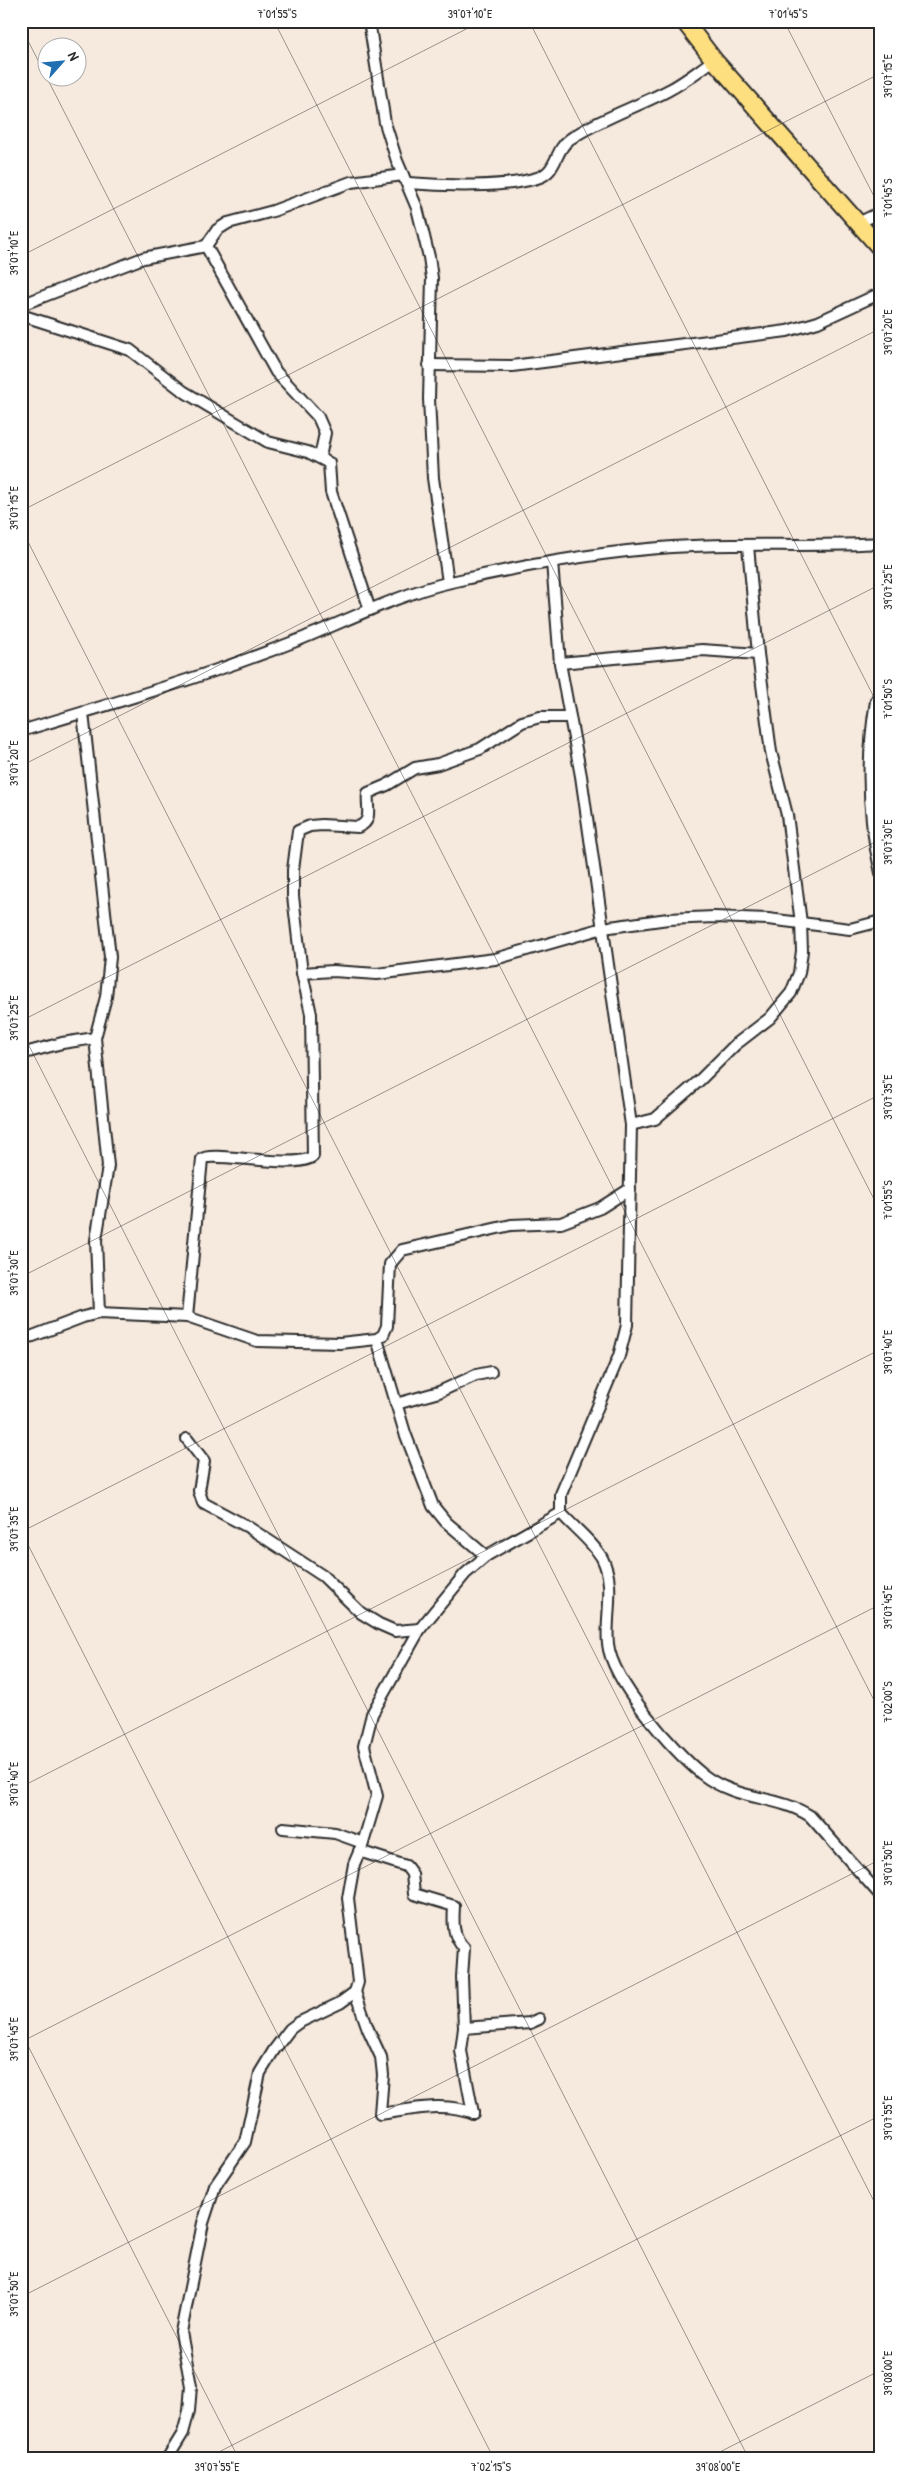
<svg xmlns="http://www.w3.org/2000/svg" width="902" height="2480" font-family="'Patrick Hand',sans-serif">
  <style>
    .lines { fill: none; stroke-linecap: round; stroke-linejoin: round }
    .street-casing { stroke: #2b2b2b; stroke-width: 14 }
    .primary-casing { stroke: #2b2b2b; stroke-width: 20 }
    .street { stroke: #fff; stroke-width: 10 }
    .primary { stroke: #fedf80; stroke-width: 16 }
    .ticks { fill: none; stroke: #2b2b2b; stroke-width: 1; stroke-opacity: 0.45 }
    .neatline { fill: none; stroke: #2b2b2b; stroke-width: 2 }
    .ticks-label { font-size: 12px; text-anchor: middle; fill: #2b2b2b }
  </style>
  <rect width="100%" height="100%" fill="#f6e9de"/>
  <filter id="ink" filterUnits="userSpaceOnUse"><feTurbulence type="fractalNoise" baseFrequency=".02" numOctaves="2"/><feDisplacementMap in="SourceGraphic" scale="10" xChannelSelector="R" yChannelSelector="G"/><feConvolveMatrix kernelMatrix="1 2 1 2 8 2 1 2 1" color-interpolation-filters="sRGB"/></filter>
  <g filter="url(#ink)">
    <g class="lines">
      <!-- street casing -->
      <g class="street-casing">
        <g id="street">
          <polyline points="369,21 385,123 397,161 417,208 429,257 432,278 429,399 433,478 448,582"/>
          <path d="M408,183C443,186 504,188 537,178C558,172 554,150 570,139C601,118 637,107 669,90C685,82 699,70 714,60"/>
          <polyline points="858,223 881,212"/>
          <polyline points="206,246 276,372 318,417 325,433 320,457"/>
          <polyline points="21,305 143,258 206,246 217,230 228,223 273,211 351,182 403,175"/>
          <polyline points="21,315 130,350 183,391 268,442 308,452 329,463 331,492 370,610"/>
          <polyline points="429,365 512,366 787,331 818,322 881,293"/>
          <path d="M552,562L560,663L581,776L631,1125L627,1325L619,1356L561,1494V1513C574,1528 592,1541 602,1558C616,1585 605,1616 608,1644C612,1681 673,1751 702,1774C738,1802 776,1794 810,1816L881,1896"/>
          <polyline points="560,663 702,650 758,654"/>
          <path d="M881,692L876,701C866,760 867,815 881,873"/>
          <polyline points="83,713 110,957 106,997 95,1038 108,1166 96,1240 99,1313"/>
          <path d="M21,731C115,703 210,675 301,639C348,620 402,593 451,582C530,564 612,549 693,546C756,543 818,547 881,543"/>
          <polyline points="302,973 333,971 377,974 495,959 603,928 668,919 714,917 768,919 850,929 881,921"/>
          <polyline points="21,1054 62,1043 95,1038"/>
          <polyline points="631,1125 655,1119 700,1080 735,1045 770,1018 791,993 799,973 802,951 801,923 787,815 771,752 758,654 748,546"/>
          <path d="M187,1317L202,1159C213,1150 295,1171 313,1156L311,1014L302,973L293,896V870L298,831L310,826L322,825L358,827C374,821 366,807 368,793L387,785L415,768L438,764L480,749L522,722L540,717H570"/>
          <polyline points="21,1338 33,1336 83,1317 99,1313 187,1317 257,1341 340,1343 377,1339 383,1335 387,1326 390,1264 402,1250 511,1225 561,1223 600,1208 630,1189"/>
          <polyline points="377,1339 405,1433 433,1506 446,1522 486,1556"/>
          <polyline points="396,1404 439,1392 476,1375 491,1372"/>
          <polyline points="187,1439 204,1461 199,1491 203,1503 248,1527 323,1576 361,1613 379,1624 395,1631 420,1629"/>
          <polyline points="283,1828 335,1833 363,1843"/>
          <path d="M359,1851L406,1866L412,1874L414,1894L454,1906C453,1922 452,1936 464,1948L462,1977L464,2028"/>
          <path d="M355,1992L368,2029L381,2057L383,2075L380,2114C410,2110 444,2101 473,2113"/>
          <polyline points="473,2113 461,2051 464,2028 530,2023 539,2019"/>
          <polyline points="167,2459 183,2433 189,2411 191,2386 181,2332 203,2223 215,2186 245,2142 260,2073 274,2050 290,2029 298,2023 340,2003 355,1992 358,1982 348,1898 354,1864 363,1843 377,1796 364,1746 372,1714 420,1629 465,1574 486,1556 561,1513"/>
        </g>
      </g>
      <!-- primary casing -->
      <g class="primary-casing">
        <polyline id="primary" points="684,21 714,60 881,249"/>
      </g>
      <!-- street -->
      <use href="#street" class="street"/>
      <!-- primary -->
      <use href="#primary" class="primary"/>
    </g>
  </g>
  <!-- ticks -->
  <path class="ticks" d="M274,21L881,1213M529,21L881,711M784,21L881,210M21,27L881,1714M21,256L482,21M21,511L881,73M21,528L881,2215M21,766L881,328M21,1021L881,584M21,1030L749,2459M21,1277L881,839M21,1531L494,2459M21,1532L881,1094M21,1787L881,1349M21,2032L239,2459M21,2042L881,1604M21,2297L881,1859M205,2459L881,2115M706,2459L881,2370"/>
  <!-- margin -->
  <rect width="902" height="2480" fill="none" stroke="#fff" stroke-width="55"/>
  <!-- north arrow -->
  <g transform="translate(62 62) rotate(63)"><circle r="24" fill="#ffffff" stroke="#aaaaaa"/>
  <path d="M0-4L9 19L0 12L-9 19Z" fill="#1f6fb2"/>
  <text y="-8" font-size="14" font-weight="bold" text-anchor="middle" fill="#2b2b2b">N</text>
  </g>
  <rect x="28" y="28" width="846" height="2424" class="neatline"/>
  <g class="ticks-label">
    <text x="277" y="18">7°01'55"S</text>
    <text x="470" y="18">39°07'10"E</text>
    <text x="788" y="18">7°01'45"S</text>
    <text transform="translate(888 76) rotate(-90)" y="4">39°07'15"E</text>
    <text transform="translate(888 198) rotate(-90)" y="4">7°01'45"S</text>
    <text transform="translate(14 253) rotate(-90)" y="4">39°07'10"E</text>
    <text transform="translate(888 332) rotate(-90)" y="4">39°07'20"E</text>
    <text transform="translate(14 508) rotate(-90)" y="4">39°07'15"E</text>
    <text transform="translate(888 587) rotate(-90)" y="4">39°07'25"E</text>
    <text transform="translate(888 699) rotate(-90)" y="4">7°01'50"S</text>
    <text transform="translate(14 763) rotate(-90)" y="4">39°07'20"E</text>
    <text transform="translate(888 842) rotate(-90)" y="4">39°07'30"E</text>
    <text transform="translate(14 1018) rotate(-90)" y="4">39°07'25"E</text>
    <text transform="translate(888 1097) rotate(-90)" y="4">39°07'35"E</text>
    <text transform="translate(888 1200) rotate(-90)" y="4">7°01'55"S</text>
    <text transform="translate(14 1273) rotate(-90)" y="4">39°07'30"E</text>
    <text transform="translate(888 1352) rotate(-90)" y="4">39°07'40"E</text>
    <text transform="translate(14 1529) rotate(-90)" y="4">39°07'35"E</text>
    <text transform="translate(888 1607) rotate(-90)" y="4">39°07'45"E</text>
    <text transform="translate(888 1702) rotate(-90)" y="4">7°02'00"S</text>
    <text transform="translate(14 1784) rotate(-90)" y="4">39°07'40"E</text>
    <text transform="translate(888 1863) rotate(-90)" y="4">39°07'50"E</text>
    <text transform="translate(14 2039) rotate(-90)" y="4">39°07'45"E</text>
    <text transform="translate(888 2118) rotate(-90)" y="4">39°07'55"E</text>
    <text transform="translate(14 2294) rotate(-90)" y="4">39°07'50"E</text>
    <text transform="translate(888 2373) rotate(-90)" y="4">39°08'00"E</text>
    <text x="217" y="2471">39°07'55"E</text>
    <text x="491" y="2471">7°02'15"S</text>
    <text x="718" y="2471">39°08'00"E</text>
  </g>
</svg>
